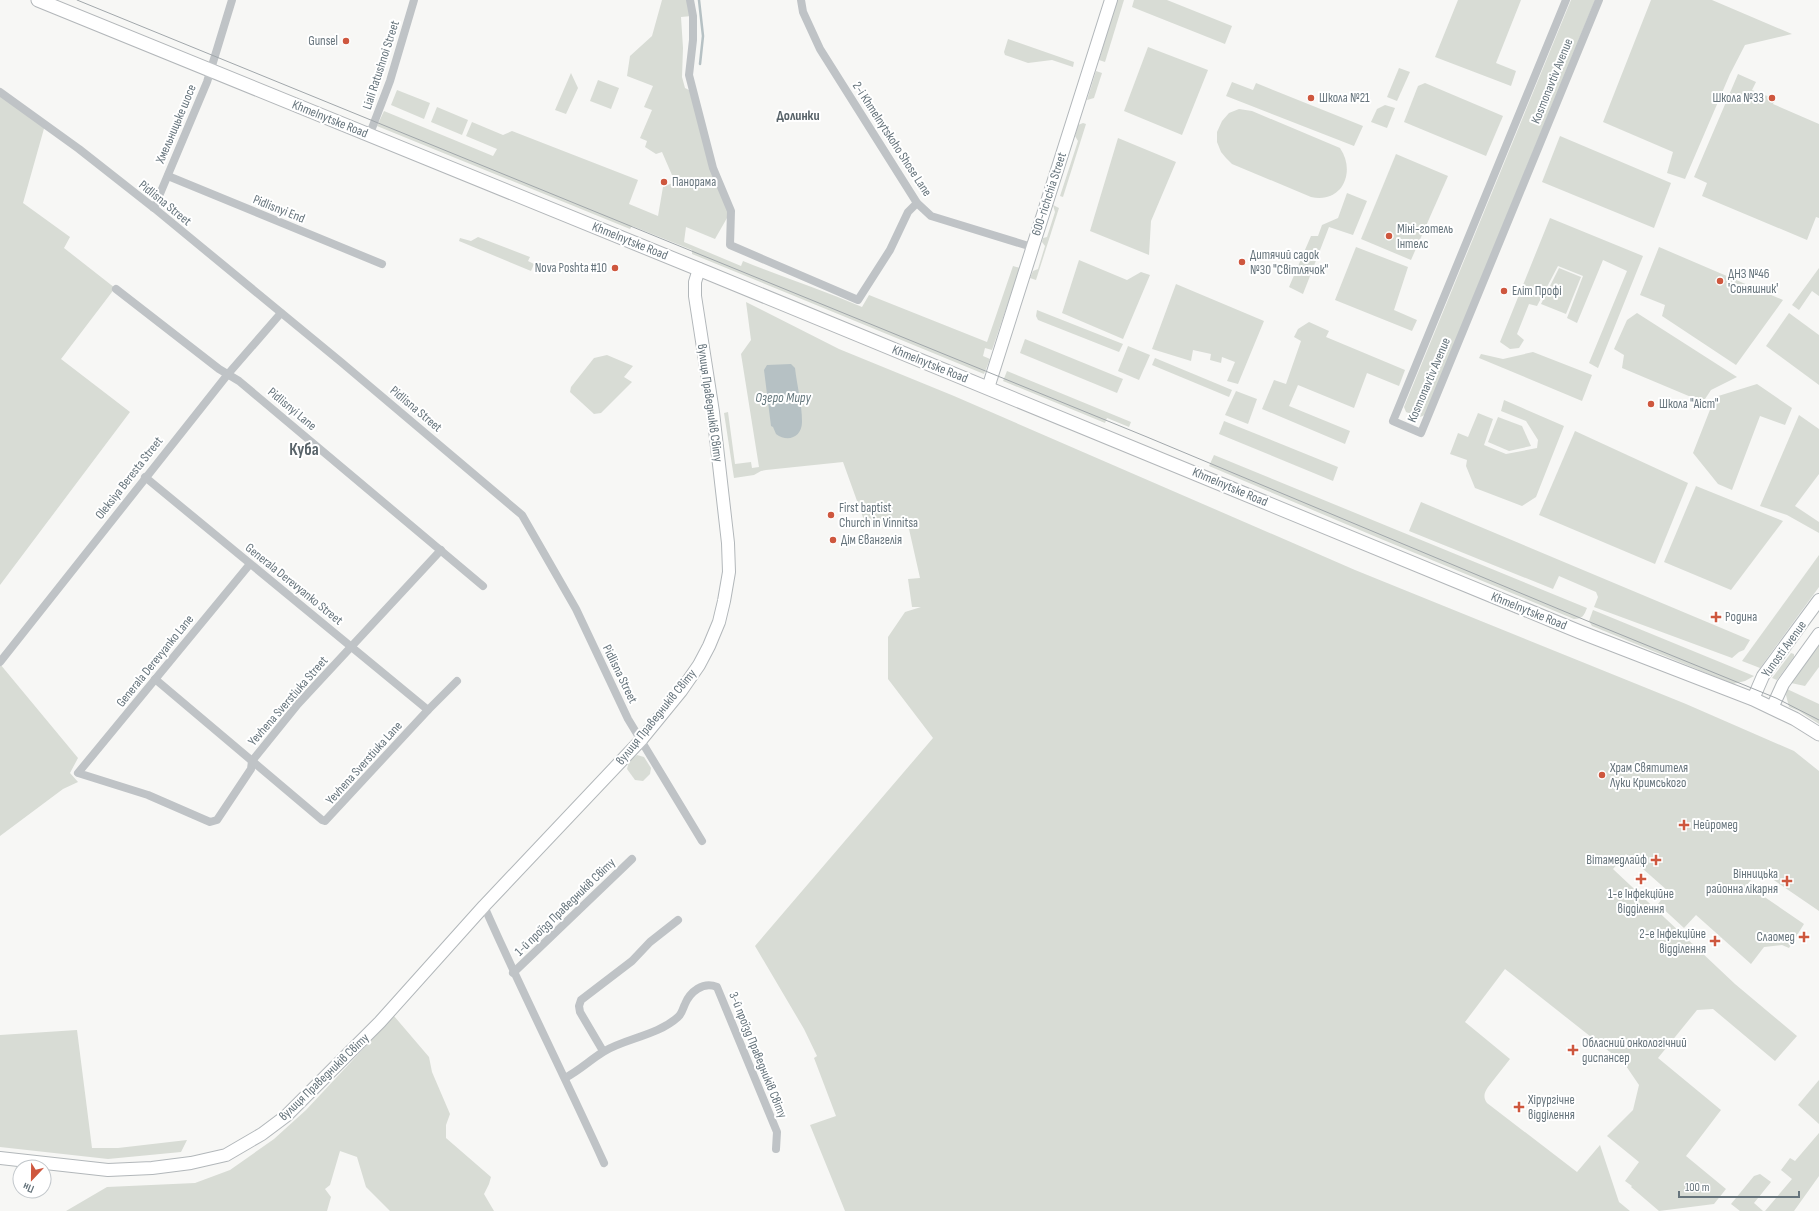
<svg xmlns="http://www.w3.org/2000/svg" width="1819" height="1211" font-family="'Sofia Sans Condensed',sans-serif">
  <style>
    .green { fill: #d8dcd5 }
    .water { fill: #b6c1c4 }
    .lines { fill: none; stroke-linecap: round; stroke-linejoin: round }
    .stream { stroke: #b6c1c4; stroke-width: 2.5 }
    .secondary-casing { stroke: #b2b7ba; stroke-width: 14 }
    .primary-casing { stroke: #b3b7ba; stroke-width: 15 }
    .minor { stroke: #bfc3c6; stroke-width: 8 }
    .secondary { stroke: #fff; stroke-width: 12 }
    .primary { stroke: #fff; stroke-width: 13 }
    .tram { stroke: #a1a7ab; stroke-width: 1 }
    .poi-dot { fill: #ce573e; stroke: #fff; stroke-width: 1.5 }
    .labels { text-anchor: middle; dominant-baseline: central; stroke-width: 4; stroke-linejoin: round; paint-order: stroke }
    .poi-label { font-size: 13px; fill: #66747c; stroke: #fff; text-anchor: start }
    .street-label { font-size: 13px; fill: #66747c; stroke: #fff }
    .neighbourhood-label { font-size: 14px; font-weight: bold; fill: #576268; stroke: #fff }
    .water-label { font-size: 14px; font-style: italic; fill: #66797e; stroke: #fff }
    .district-label { font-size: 17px; font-weight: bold; fill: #576268; stroke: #fff }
  </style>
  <rect width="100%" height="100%" fill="#f7f7f5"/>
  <!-- green -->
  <g class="green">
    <path d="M662,0H688L692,16L681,17L683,48L682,77L685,88L693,92L713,168L731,211L715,239L686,227L684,242L741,266L743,261C783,277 823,290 862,307L869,295L987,342L1013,266L1020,268L992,350L985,348L983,356L990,359L984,374L692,254V250L632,226L630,229L377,126L384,111L493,156L497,149L466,136L472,122L503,135L512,131L638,180L629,204L658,216L663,187L675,182L662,152L656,154L645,147L647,141L640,138L652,110L644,107L653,86L627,76L630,56L652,36Z"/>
    <polygon points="1117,0 1124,0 1105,62 1099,60"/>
    <polygon points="1134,0 1167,0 1232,26 1225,44 1132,7"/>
    <polygon points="1458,0 1521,0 1496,63 1516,71 1511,86 1435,57"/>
    <polygon points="1571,0 1595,0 1425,415 1420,417 1406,412 1404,407"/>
    <polygon points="1651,0 1712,0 1792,34 1745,45 1730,74 1685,179 1667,173 1673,152 1603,122"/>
    <polygon points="1008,39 1074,62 1073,67 1052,60 1028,63 1005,55 1004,52"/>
    <polygon points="1148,47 1208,70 1182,135 1124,111"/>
    <polygon points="1399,68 1410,72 1397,101 1387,97"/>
    <polygon points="1096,71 1102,73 1094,98 1087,100"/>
    <polygon points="571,73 578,88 566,114 555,110"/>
    <polygon points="1738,74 1756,82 1752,90 1775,99 1773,104 1819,124 1819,218 1816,217 1807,240 1702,196 1707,183 1694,177"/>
    <polygon points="598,80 619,88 611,109 590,101"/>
    <polygon points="1232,82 1253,90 1256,83 1363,126 1354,146 1226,96"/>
    <polygon points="1425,83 1503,116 1486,156 1404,122 1418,86"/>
    <polygon points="397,90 430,103 424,119 391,105"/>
    <polygon points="0,92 45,125 23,203 70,237 64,248 115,288 61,359 130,412 0,585"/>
    <polygon points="1385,105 1395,108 1387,128 1371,122 1377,109"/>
    <polygon points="437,107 468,120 462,135 431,122"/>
    <path d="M1239,109L1252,111L1340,148C1356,171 1343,204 1311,197L1232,164L1226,158L1221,152L1217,142V132L1222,121L1229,113Z"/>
    <polygon points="1083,123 1086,124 1063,197 1060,196 1078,141 1075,136 1078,125"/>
    <polygon points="1560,136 1671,183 1654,228 1542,182"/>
    <polygon points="1118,138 1176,162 1151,221 1149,255 1090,231"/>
    <polygon points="1396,154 1448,176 1411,260 1361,239"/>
    <polygon points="1347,193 1367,201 1353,235 1329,227 1303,294 1289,287 1311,236 1318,236 1322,225 1338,218"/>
    <polygon points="1053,205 1059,208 1036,280 1030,278 1033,271 1038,269 1045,246 1042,242 1043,238 1047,237 1055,212"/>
    <polygon points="1550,218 1643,256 1598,368 1589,363 1627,271 1603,260 1577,323 1567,318 1583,276 1558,266 1537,306 1529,304 1517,334 1524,340 1519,348 1510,349 1500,342"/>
    <polygon points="478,237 530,257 528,261 534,264 531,271 459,241 460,238 471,241"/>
    <polygon points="1356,247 1408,267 1394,310 1417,320 1412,331 1335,300"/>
    <polygon points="1659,247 1783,300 1736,365 1662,316 1665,305 1640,295"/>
    <polygon points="1079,260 1127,280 1141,272 1150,275 1123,339 1062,313"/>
    <polygon points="1559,268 1581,277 1566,314 1541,304"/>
    <polygon points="1819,268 1819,296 1812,291 1799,310 1792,305"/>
    <polygon points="1176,284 1264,321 1238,384 1227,381 1235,362 1222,357 1221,363 1210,360 1211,354 1193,350 1191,361 1152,349"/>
    <path d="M746,302L839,349L954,396L1355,570L1686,704L1794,751L1819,771V911L1759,870L1747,885L1804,924L1789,948L1782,945L1764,947L1751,964L1696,915L1684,928L1658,904L1668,891L1626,854L1613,869L1735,984L1797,1036L1775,1061L1713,1009L1697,1010L1658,1058L1721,1110L1686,1156L1726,1189L1714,1204L1659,1211L1631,1187L1632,1186L1625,1181L1639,1162L1607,1136L1633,1110L1639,1085L1624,1063L1505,969L1465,1022L1510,1059L1488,1087C1484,1093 1483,1097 1487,1103L1577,1172L1600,1145L1619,1202L1630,1211H845L810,1125L836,1116L814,1058L817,1056L804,1029L755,946L933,738L888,679V637L905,612L921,607H912L908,579L920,578L909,529L865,523L843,462L766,470L761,471L754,475L734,478L724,413L728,412L735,464L751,462L752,468L759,467L741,354L751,340Z"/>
    <polygon points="1037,310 1123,344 1119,352 1038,320 1036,316"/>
    <polygon points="1637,313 1737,377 1711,390 1703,402 1622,368 1624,355 1614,349 1627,320"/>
    <polygon points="1789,313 1819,335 1819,385 1766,346"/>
    <polygon points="1309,322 1329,331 1326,337 1405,370 1399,386 1367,373 1354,408 1298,385 1289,406 1350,431 1345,444 1262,409 1274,380 1286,384 1301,341 1294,337 1298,329"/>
    <polygon points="1025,339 1123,379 1117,393 1020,353"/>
    <polygon points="1128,346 1150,355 1139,380 1118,371"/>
    <polygon points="1533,352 1592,375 1582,401 1479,358 1481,354 1503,359"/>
    <polygon points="607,355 633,366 624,377 632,382 601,413 594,414 570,392 571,387 594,358"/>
    <polygon points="1155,358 1232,390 1229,397 1152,365"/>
    <polygon points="1007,371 1131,422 1129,427 1107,418 1105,423 1003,381"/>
    <polygon points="1757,384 1792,408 1785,425 1760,416 1732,490 1718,484 1693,453 1715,397"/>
    <polygon points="1236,391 1257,399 1248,424 1225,415"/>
    <polygon points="1504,400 1564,426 1536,497 1522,506 1475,488 1466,466 1467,460 1450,454 1458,433 1468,437 1478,413 1493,419 1484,445 1506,454 1537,448 1538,440 1526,421 1501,411"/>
    <polygon points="1799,415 1819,429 1819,474 1795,506 1819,522 1819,533 1787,515 1760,506"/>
    <polygon points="1498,417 1522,426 1531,446 1509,451 1488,442"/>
    <polygon points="1224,421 1338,467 1333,481 1219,434"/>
    <polygon points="1575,431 1688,483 1655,564 1539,515"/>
    <path d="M1214,455L1587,608C1584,615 1583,619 1574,619L1381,539L1209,466Z"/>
    <polygon points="1696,486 1783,521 1731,590 1664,562"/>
    <polygon points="1421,502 1750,640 1744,650 1739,652 1732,658 1594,607 1598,597 1596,592 1559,576 1553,589 1409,531"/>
    <polygon points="1819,555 1819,587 1760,668 1742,661"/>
    <polygon points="1593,610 1754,676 1745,681 1733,684 1592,626 1589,621"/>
    <polygon points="1819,645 1819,667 1805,686 1791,683"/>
    <polygon points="1791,653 1794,654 1794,657 1777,680 1772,678"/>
    <polygon points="0,664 78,758 70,773 78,782 63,789 0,836"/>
    <polygon points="1787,689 1819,704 1819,724 1799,711 1789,707 1786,695"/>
    <polygon points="637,755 644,757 651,768 650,774 643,781 635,780 627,769 629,761"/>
    <polygon points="394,1016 429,1057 432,1072 450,1114 446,1125 446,1138 491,1177 489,1184 484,1194 494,1211 390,1211 366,1187 357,1157 340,1151 330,1185 325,1189 331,1197 327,1211 66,1211 107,1187 195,1183 230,1170 274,1139 306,1110"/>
    <polygon points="77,1030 92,1148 118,1148 187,1140 181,1152 108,1159 0,1147 0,1035"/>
    <polygon points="1819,1080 1819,1124 1798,1105"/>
    <polygon points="1819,1133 1819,1176 1794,1211 1765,1211 1792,1179 1781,1170 1790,1158 1795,1161"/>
    <polygon points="1760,1174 1771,1182 1754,1203 1763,1211 1740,1211 1731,1204 1754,1176"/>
  </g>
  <!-- water -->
  <path class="water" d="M791,364L795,368C797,386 802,404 802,422C802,437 788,443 776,434L773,427L771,426L764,370L767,365Z"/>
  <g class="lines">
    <!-- stream -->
    <polyline class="stream" points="699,0 703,36 700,64"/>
    <!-- secondary casing -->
    <g class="secondary-casing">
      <g id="secondary">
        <polyline points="988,388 1111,0"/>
        <polyline points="1753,699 1763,676 1819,600"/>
        <polyline points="1772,708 1783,684 1819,634"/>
        <polyline points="0,1158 108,1170 152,1168 191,1163 226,1155 262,1134 286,1116 380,1022 484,906 641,740 681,691 699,665 709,646 719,622 724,601 729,572 728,543 713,412 695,296 695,282 699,269"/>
      </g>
    </g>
    <!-- primary casing -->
    <g class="primary-casing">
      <polyline id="primary" points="38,0 708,273 1580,632 1753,699 1795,719 1819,734"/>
    </g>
    <!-- minor -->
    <g class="minor">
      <polyline points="690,0 693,16 693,40 689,75 713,168 731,211 730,245 858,300 890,250 908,212 917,203"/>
      <polyline points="801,0 803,12 820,49 917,203 931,216 1032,247"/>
      <polyline points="1566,0 1393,421 1421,433 1599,0"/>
      <polyline points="0,92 79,149 154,208 341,362 522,515 576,609 628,719 702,841"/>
      <polyline points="369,136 390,81 414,0"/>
      <polyline points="168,176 382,264"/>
      <polyline points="154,208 207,82 232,0"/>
      <polyline points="116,289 219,369 239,381 483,586"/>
      <polyline points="145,477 428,710"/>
      <polyline points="250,564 78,773 148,795 210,822 217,820 251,769 252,761 298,704 441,550"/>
      <polyline points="0,662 228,374 281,313"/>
      <polyline points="155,679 322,820 325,821 428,710 457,681"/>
      <path d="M484,906C522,992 565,1077 604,1163"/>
      <polyline points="513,973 632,859"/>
      <polyline points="603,1051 580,1012 579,1006 581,1000 632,961 650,942 678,920"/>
      <path d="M565,1078C580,1070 590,1060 603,1052C626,1038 657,1036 678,1017C682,1014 683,1008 685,1004C690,992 703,981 717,987L777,1132L776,1149"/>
    </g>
    <!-- secondary -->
    <use href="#secondary" class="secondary"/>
    <!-- primary -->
    <use href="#primary" class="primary"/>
    <!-- tram -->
    <polyline class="tram" points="77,0 1147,437 1585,620 1776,698 1819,720"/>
  </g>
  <!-- markers -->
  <g class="poi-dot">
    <circle cx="346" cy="41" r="4"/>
    <circle cx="1311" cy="98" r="4"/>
    <circle cx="1772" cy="98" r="4"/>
    <circle cx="664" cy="182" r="4"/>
    <circle cx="1389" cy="236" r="4"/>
    <circle cx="1242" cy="262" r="4"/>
    <circle cx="615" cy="268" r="4"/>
    <circle cx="1720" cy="281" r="4"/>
    <circle cx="1504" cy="291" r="4"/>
    <circle cx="1651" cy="404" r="4"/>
    <circle cx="831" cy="515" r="4"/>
    <circle cx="833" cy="540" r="4"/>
    <path d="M1714 611h4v4h4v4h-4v4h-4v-4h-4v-4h4z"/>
    <circle cx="1602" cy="775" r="4"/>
    <path d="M1682 819h4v4h4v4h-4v4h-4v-4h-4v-4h4z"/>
    <path d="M1654 854h4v4h4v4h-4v4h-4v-4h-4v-4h4z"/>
    <path d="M1639 873h4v4h4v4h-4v4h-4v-4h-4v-4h4z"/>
    <path d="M1785 875h4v4h4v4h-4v4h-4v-4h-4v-4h4z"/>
    <path d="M1802 931h4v4h4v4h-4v4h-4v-4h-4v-4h4z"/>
    <path d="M1713 935h4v4h4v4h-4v4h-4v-4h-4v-4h4z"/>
    <path d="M1571 1044h4v4h4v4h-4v4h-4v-4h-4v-4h4z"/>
    <path d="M1517 1101h4v4h4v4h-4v4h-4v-4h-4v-4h4z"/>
  </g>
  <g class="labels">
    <!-- poi labels -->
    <g class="poi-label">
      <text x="338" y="41" text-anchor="end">Gunsel</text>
      <text x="1319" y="98">Школа №21</text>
      <text x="1764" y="98" text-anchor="end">Школа №33</text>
      <text x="672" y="182">Панорама</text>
      <text x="1397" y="229">Міні-готель<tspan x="1397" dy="15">Інтелс</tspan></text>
      <text x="1250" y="255">Дитячий садок<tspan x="1250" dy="15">№30 "Світлячок"</tspan></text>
      <text x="607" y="268" text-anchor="end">Nova Poshta #10</text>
      <text x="1728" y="274">ДНЗ №46<tspan x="1728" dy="15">'Соняшник'</tspan></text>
      <text x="1512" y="291">Еліт Профі</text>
      <text x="1659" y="404">Школа "Аіст"</text>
      <text x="839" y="508">First baptist<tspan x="839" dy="15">Church in Vinnitsa</tspan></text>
      <text x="841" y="540">Дім Євангелія</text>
      <text x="1725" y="617">Родина</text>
      <text x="1610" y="768">Храм Святителя<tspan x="1610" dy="15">Луки Кримського</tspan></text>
      <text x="1693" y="825">Нейромед</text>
      <text x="1647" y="860" text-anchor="end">Вітамедлайф</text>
      <text x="1778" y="874" text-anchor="end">Вінницька<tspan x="1778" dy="15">районна лікарня</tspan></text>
      <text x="1641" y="894" text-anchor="middle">1-е Інфекційне<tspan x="1641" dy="15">відділення</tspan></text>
      <text x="1706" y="934" text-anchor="end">2-е Інфекційне<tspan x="1706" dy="15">відділення</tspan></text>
      <text x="1795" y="937" text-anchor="end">Слаомед</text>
      <text x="1582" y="1043">Обласний онкологічний<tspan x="1582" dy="15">диспансер</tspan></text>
      <text x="1528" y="1100">Хірургічне<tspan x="1528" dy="15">відділення</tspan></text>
    </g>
    <!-- street labels -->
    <g class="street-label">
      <text transform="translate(381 65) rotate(-72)">Liali Ratushnoi Street</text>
      <text transform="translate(1552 81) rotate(-68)">Kosmonavtiv Avenue</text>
      <text transform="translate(330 119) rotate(22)">Khmelnytske Road</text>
      <text transform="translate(176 124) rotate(-67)">Хмельницьке шосе</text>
      <text transform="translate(892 139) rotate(57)">2-i Khmelnytskoho Shose Lane</text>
      <text transform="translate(1049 194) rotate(-72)">600-richchia Street</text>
      <text transform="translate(165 203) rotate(39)">Pidlisna Street</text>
      <text transform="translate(279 209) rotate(22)">Pidlisnyi End</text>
      <text transform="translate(630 241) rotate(22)">Khmelnytske Road</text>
      <text transform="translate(930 364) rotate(22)">Khmelnytske Road</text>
      <text transform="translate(1429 380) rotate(-67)">Kosmonavtiv Avenue</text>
      <text transform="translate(710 403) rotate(82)">вулиця Праведників Світу</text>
      <text transform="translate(292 409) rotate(40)">Pidlisnyi Lane</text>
      <text transform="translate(416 409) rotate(40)">Pidlisna Street</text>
      <text transform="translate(129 478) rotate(-52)">Oleksiya Beresta Street</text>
      <text transform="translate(1230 487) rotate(23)">Khmelnytske Road</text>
      <text transform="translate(294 584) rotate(39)">Generala Derevyanko Street</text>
      <text transform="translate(1529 611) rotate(22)">Khmelnytske Road</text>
      <text transform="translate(1784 649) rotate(-54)">Yunosti Avenue</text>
      <text transform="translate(155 661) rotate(-51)">Generala Derevyanko Lane</text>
      <text transform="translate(620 674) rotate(64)">Pidlisna Street</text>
      <text transform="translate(288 701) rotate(-49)">Yevhena Sverstiuka Street</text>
      <text transform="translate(656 717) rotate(-51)">вулиця Праведників Світу</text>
      <text transform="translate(364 763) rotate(-48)">Yevhena Sverstiuka Lane</text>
      <text transform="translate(565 907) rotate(-44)">1-й проїзд Праведників Світу</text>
      <text transform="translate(758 1055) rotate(68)">3-й проїзд Праведників Світу</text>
      <text transform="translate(324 1077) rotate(-44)">вулиця Праведників Світу</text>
    </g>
    <!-- neighbourhood labels -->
    <g class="neighbourhood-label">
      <text x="798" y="115">Долинки</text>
    </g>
    <!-- water labels -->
    <g class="water-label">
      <text x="783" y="397">Озеро Миру</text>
    </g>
    <!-- district labels -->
    <g class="district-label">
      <text x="304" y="450">Куба</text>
    </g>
  </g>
  <!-- north arrow -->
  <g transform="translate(32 1179) rotate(202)"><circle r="19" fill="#ffffff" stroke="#c2c7cb"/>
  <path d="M0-3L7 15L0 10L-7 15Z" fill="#ce573e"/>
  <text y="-6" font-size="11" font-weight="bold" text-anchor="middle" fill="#66747c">Пн</text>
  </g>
  <!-- scale -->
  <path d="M1679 1191v6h120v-6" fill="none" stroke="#66747c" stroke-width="2"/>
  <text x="1685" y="1191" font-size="12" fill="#66747c" stroke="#ffffff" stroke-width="3" paint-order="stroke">100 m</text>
</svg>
